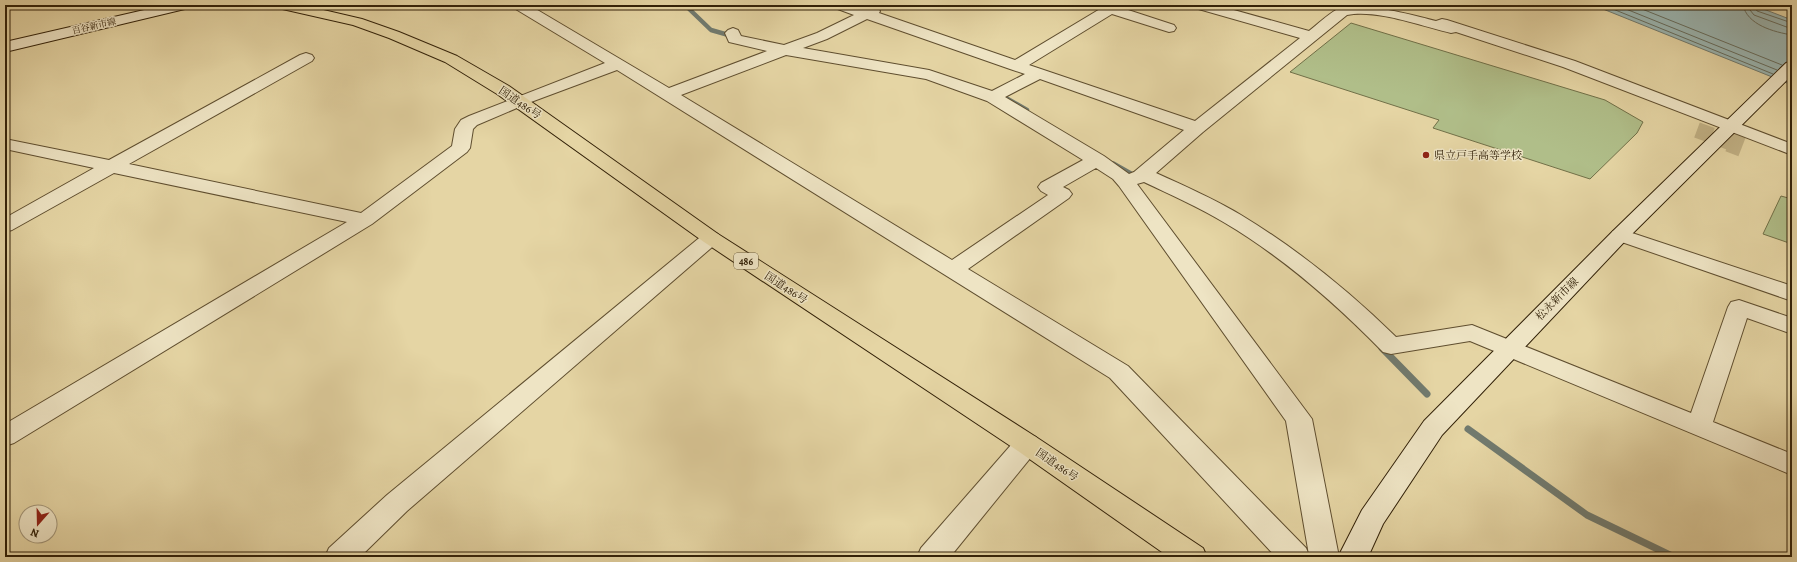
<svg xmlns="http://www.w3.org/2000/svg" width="1797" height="562" font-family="Alegreya,'Noto Serif JP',serif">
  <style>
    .green { fill: #b0be89; stroke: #717048 }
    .water { fill: #9bb6b2; stroke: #717a6e }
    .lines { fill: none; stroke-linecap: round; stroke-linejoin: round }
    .shore { stroke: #666c5d; stroke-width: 1 }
    .stream-far2 { stroke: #717a6e; stroke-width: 4.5 }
    .stream-far1 { stroke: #717a6e; stroke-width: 5.5 }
    .stream { stroke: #717a6e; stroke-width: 7 }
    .minor-tunnel-far1 { stroke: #c1b185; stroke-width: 16; stroke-dasharray: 16 8; stroke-linecap: butt }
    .minor-tunnel { stroke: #c1b185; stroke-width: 20; stroke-dasharray: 20 10; stroke-linecap: butt }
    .minor-casing { stroke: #5f4e2f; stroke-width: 2 }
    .secondary-casing { stroke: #322108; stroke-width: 2 }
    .trunk-casing { stroke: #322108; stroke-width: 2 }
    .minor { fill: #eee4c4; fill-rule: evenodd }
    .secondary { fill: #eee4c4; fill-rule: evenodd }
    .trunk { fill: #e5d5a4; fill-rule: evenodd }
    .poi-dot { fill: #8f2418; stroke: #eee4c4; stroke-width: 1.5 }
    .labels { text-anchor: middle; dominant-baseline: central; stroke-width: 3; stroke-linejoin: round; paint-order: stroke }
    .far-street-label { font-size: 9px; fill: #322108; stroke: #eee4c4 }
    .shield { fill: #eee4c4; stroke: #6a5c40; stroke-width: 1 }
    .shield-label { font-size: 10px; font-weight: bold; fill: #322108 }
    .street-label { font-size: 11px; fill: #322108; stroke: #eee4c4 }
    .poi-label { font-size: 11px; fill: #322108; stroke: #eee4c4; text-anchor: start }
  </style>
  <rect width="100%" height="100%" fill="#e5d5a4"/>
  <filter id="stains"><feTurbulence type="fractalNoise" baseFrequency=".005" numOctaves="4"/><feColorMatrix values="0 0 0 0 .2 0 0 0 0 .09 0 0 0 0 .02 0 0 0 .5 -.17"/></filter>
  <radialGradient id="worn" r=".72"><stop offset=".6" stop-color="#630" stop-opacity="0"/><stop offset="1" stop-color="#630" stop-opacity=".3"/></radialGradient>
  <!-- green -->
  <g class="green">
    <polygon points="1351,23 1605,100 1643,122 1637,133 1590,179 1433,128 1439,120 1290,72"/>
    <polygon points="1781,196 1792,199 1792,244 1763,234"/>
  </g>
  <!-- water -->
  <polygon class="water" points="1593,5 1753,5 1792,20 1792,85"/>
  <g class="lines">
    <!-- shore -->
    <g class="shore">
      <polyline points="1603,5 1773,74"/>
      <polyline points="1616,5 1777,70"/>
      <polyline points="1632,5 1782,65"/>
      <path d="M1743,5C1747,25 1774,32 1792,35"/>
      <polyline points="1749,5 1750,10 1754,15 1792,29"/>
      <polyline points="1754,5 1757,11 1792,23"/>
    </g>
    <!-- stream-far2 -->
    <g class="stream-far2">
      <polyline points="685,5 711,30 732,36"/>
      <polyline points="1006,98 1027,110"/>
    </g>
    <!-- stream-far1 -->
    <polyline class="stream-far1" points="1113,164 1136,177"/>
    <!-- stream -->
    <g class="stream">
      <polyline points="1382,348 1427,394"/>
      <polyline points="1468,429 1587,515 1674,557"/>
    </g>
    <!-- minor-tunnel-far1 -->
    <polyline class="minor-tunnel-far1" points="1697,130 1732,143"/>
    <!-- minor-tunnel -->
    <polyline class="minor-tunnel" points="1729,142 1742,147"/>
    <!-- minor casing -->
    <g class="minor-casing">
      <g id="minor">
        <path d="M512,5H529L669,88L767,51L729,42L725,33L728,30L733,28L738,30L741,36L784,45L817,33L854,15L835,8L833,5H854L866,9L873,7L878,8L880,11L879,13L1015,60L1105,6L1124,5L1122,8L1174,25L1176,28L1174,31L1169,32L1112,14L1029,65L1195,121L1300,38L1195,8L1193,5H1216L1309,31C1318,24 1327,15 1336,10C1357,0 1414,15 1436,21L1442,19L1447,20L1575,61L1792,144V155L1563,67L1456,32L1451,33C1421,26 1377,9 1347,15L1203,132L1156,173C1185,186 1214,199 1241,215C1297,249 1349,291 1396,337L1472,325L1691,413L1728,307L1731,302L1739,300L1792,318V334L1747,318L1713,422L1792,454V475L1470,341L1391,354L1383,352C1335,303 1284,258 1225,223C1199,207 1171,195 1144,182L1137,184L1312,419L1339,557H1276L1110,378L617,70L531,102L477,125L473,129L470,148L467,152L372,224L14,443L5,446V424L347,222L114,173L12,230L5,232V218L94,168L5,149V139L109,160L300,55L306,53L312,55L314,58L312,61L129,164L361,213L452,146L455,129L461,120L469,116L605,63L514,8ZM867,19L1010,69L1025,74L992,91L929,70L803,48L827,39ZM786,55L926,79L987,101L1083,160L1041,183L1038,187L1041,191L1048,195L952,260L681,95ZM1040,79L1184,130L1134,172L1129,174L1104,156L1005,97ZM1096,168L1113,179L1119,186L1286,421L1309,555L1306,548L1128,366L968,269L1069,198L1072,194L1069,190L1063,187Z"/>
        <polygon points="1620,229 1792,286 1792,301 1613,239 1610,235 1613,231"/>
        <polygon points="711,232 718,234 721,238 718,242 407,511 360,557 325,557 329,548 387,495 704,234"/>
        <polygon points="1027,434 1036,437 1040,444 1036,451 950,557 917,557 921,548 1018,437"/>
      </g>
    </g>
    <!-- secondary casing -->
    <g class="secondary-casing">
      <g id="secondary">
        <polygon points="166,5 191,5 189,8 5,52 5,42"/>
        <polygon points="1792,61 1792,75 1627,239 1442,435 1383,524 1368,557 1338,557 1362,510 1424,421 1613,231 1786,63"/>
      </g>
    </g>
    <!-- trunk casing -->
    <g class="trunk-casing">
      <polygon id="trunk" points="276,5 302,5 362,19 399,32 457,56 509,86 718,234 1036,437 1203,548 1207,557 1169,557 1018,451 704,242 497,94 445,62 389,38 353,25 278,8"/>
    </g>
    <!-- minor -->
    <use href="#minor" class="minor"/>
    <!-- secondary -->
    <use href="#secondary" class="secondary"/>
    <!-- trunk -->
    <use href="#trunk" class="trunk"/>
  </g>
  <!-- markers -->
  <circle class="poi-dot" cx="1426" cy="155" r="4"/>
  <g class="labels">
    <!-- far-street labels -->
    <g class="far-street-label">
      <text transform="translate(94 26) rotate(-13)">百谷新市線</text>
    </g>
    <!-- shield labels -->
    <rect class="shield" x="734" y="253" width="24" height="16" rx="3"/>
    <g class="shield-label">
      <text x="746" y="261">486</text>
    </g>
    <!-- street labels -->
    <g class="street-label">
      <text transform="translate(520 103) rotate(34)">国道486号</text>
      <text transform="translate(786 288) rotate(33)">国道486号</text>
      <text transform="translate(1557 299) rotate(-45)">松永新市線</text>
      <text transform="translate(1057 465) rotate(34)">国道486号</text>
    </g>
    <!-- poi labels -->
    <g class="poi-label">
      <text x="1434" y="155">県立戸手高等学校</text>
    </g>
  </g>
  <!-- margin -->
  <rect width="1797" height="562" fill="none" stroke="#e5d5a4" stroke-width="20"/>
  <rect x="6" y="6" width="1785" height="550" fill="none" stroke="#322108" stroke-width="2"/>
  <rect x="10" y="10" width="1777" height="542" fill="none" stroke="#322108"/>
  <!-- north arrow -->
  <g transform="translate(38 524) rotate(200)"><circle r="19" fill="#eee4c4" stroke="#a39679"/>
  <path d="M0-3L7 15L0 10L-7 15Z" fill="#8f2418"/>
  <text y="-6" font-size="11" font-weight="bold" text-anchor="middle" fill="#322108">N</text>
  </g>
  <rect width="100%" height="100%" filter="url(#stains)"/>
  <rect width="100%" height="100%" fill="url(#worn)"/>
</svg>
